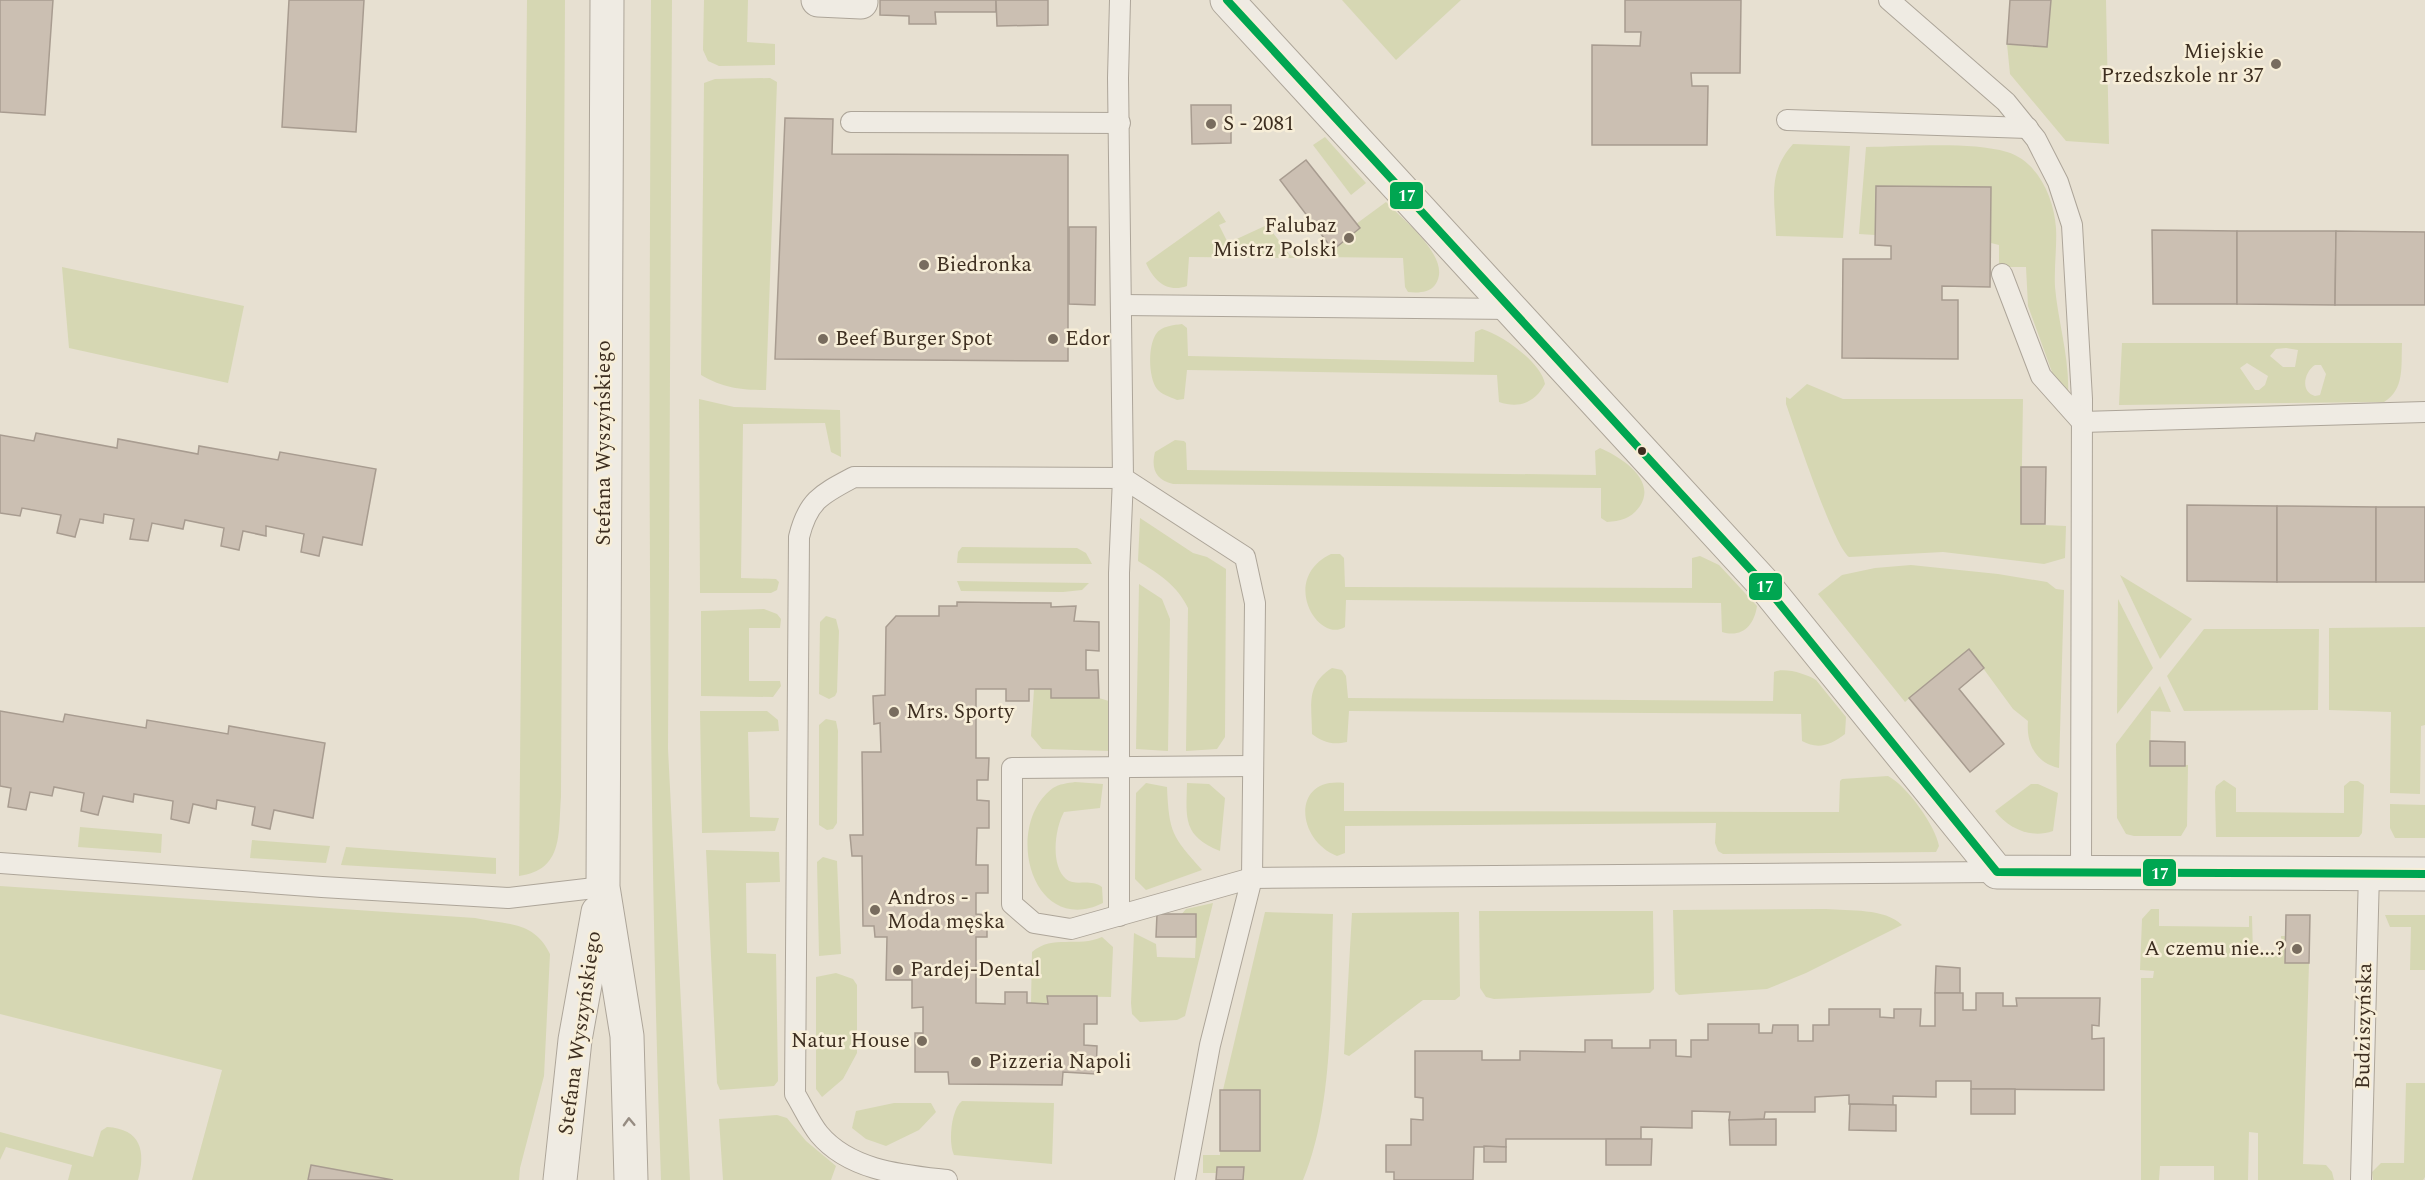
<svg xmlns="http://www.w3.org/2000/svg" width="2425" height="1180" font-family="Spectral,serif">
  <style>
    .green { fill: #d6d7b3; fill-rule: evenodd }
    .building { fill: #cbbfb2; stroke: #a89c90; stroke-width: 1.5 }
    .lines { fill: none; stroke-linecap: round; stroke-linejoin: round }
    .service-casing { stroke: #ada599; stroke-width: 22 }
    .minor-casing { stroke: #ada599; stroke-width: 35 }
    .tertiary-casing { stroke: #ada599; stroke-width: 35 }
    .service { stroke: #efebe3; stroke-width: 20 }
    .minor { stroke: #efebe3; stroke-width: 33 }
    .tertiary { stroke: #efebe3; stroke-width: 33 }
    .bus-1-casing { stroke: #f7eed8; stroke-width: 12 }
    .bus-1 { stroke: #00a651; stroke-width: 8 }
    .oneway { stroke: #968c82 }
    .poi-dot { fill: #786c5e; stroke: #f7eed8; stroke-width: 2 }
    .bus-dot { fill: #3d2e20; stroke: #f7eed8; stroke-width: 2 }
    .labels { text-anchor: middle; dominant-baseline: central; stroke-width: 5; stroke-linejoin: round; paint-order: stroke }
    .poi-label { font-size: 21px; fill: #3d2e20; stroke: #f7eed8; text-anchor: start }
    .street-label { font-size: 21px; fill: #3d2e20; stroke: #f7eed8 }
    .line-badge { stroke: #f7eed8; stroke-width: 2 }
    .badge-label { font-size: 16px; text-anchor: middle; font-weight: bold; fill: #fff }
  </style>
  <rect width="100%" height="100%" fill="#e7e0d1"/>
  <!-- green -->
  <g class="green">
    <path d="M527,0H565L561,797C558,833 564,870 519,876Z"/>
    <path d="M651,0H672L668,749L690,1180H661C647,787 649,393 651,0Z"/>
    <polygon points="704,0 748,0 747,42 775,44 775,65 719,66 708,61 703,50"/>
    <polygon points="1342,0 1461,0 1396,60"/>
    <polygon points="2051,0 2106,0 2109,144 2066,141 2010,74 2007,44 2047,47"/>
    <path d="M770,78L777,82L766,390C741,390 723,388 701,375L704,83L715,79Z"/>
    <polygon points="1325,137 1366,183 1351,195 1313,145"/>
    <path d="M1793,144L1850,146L1843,238L1776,236C1775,199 1767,173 1793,144Z"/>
    <path d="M1866,147C1906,147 1968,141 2007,152C2038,161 2054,198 2056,228C2057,247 2054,267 2055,287C2058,322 2070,359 2068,395L2060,394L2028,306L2026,267H1999V245L1991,243V188L1876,186L1875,235L1859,234Z"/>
    <path d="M1386,202C1403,220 1454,259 1435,285C1429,293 1417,293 1408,292L1405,287L1403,258L1322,257L1333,250L1356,224Z"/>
    <path d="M1219,211L1226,222L1219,225L1228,243L1267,225L1290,255L1296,258L1189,257L1187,286C1167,293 1154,281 1146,263Z"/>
    <polygon points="62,267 244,306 228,383 69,348"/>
    <path d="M1182,324L1187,328L1188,356L1474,362L1475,332L1482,329C1502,335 1541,362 1545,384C1535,402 1520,409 1499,402L1497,375L1187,370L1184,399L1177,400C1170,397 1161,394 1157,389C1148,377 1148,346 1156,334C1161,326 1174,325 1182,324Z"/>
    <path d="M2122,343H2402C2401,366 2405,389 2384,402L2119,405ZM2286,348L2298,350L2295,367H2283L2270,356L2276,349ZM2247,363L2268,376L2265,385L2259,390H2255L2240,368ZM2315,365H2321L2326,374L2320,395L2315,396C2300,392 2304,372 2315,365Z"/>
    <path d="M1807,384L1843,399H2023L2021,524L2066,526L2065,558L2044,564L1943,552L1849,557C1833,545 1795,429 1786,404V397L1790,399Z"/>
    <polygon points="699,399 734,407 840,410 841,457 831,452 825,423 743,424 741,578 776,579 779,582 777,590 771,593 700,593"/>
    <path d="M1175,440L1184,441L1186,443L1187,470L1596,475L1595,451L1600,448C1621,457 1657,480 1640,506C1631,519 1621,521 1607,522L1601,518V488L1173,484C1155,480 1151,468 1155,452Z"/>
    <path d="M1140,518L1193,553L1207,557L1226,569L1225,737L1217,749L1186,751L1188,608C1177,585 1159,574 1138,561Z"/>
    <polygon points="962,547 1077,548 1086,553 1092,564 957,563 958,552"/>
    <path d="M1331,554H1340L1344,558L1345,587L1692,588V558L1700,556L1719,565L1757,606C1754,626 1742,638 1722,632L1721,603L1346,600L1345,627C1318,644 1279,579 1331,554Z"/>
    <path d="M1911,565L1998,574L2047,582L2056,589L2064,590L2059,768C2036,763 2026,744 2028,721L2013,709L1969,649L1905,702L1818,594L1842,575L1875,568Z"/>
    <polygon points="2120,575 2192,619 2160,659"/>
    <polygon points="957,581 1089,583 1082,590 1063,592 961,591"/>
    <polygon points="1139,584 1162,599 1170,619 1168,751 1136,749"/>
    <polygon points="2118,599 2153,668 2117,714"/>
    <polygon points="764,609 777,614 781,619 780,628 749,628 749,681 780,681 781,686 773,697 701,696 701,611"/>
    <polygon points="826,616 836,619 839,631 837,692 835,696 829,699 819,694 820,622"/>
    <polygon points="2425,627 2425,725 2421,726 2420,794 2390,793 2391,712 2329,710 2329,628"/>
    <polygon points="2204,629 2319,629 2318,710 2184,711 2167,676"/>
    <path d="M1332,668L1342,670L1346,676L1348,698L1773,701L1774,672C1784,667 1807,674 1816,680L1846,717L1845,734C1831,745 1818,750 1802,741L1801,714L1349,711L1347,742C1333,745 1324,743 1312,734C1312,706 1305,685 1332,668Z"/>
    <polygon points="2160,686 2171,712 2151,711 2150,765 2188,765 2187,826 2181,836 2134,836 2126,834 2117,818 2116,744"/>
    <polygon points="1034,689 1051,689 1051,698 1099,698 1112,702 1110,751 1042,749 1031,736"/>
    <polygon points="700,711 767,711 778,720 779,731 748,732 750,817 779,818 775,831 702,833"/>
    <polygon points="826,719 836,721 838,731 837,823 833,829 827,830 819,825 819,725"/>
    <path d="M1888,776C1907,786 1935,825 1939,846L1936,852L1723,854L1718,851L1715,843L1716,823L1345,826V853L1337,856C1296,840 1291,777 1344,783V811L1839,812L1840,781L1842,779Z"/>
    <polygon points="2224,780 2236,788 2236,812 2344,813 2344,786 2350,781 2358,781 2364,785 2362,833 2359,837 2216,837 2215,792 2216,786"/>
    <path d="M1075,782L1103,784L1100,808L1064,812C1055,828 1050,865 1066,879C1076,887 1089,878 1102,887L1103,903C1032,938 1002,826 1053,788C1059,784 1068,783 1075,782Z"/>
    <path d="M1146,783L1167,787C1169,833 1172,836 1202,870L1146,890L1135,879L1136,793Z"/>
    <path d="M1187,783L1209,784L1225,798L1220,851C1183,836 1186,819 1187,783Z"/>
    <path d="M2031,784H2038L2058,793L2053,831C2030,839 2008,828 1995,811Z"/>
    <polygon points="2390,804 2425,805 2425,838 2395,838 2390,828"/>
    <polygon points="80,827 162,834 161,853 78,847"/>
    <polygon points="252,840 330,846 326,863 250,858"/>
    <polygon points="346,847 496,858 496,874 341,865"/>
    <polygon points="706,850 779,852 780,882 746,883 747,953 776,954 778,1081 774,1086 720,1090 717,1083"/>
    <polygon points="823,857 837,861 841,954 819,956 817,862"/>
    <path d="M0,886L475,918C508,925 534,921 550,954L544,1076L520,1168L519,1180H192L222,1070L0,1014Z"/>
    <polygon points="1213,903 1185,1016 1177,1020 1140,1022 1132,1014 1131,1003 1134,933 1156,944 1157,957 1195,958 1196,937 1181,915 1186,909"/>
    <path d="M1826,909C1849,911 1885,908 1902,925L1806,973L1767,989L1679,995L1675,991L1673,910Z"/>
    <polygon points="2151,909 2159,909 2159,926 2249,927 2249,916 2252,916 2253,956 2281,955 2281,936 2286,936 2285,962 2309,963 2303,1164 2326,1165 2332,1172 2334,1180 2258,1180 2258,1133 2249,1132 2248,1180 2214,1180 2214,1166 2160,1166 2159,1180 2141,1180 2141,978 2153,978 2154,971 2140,970 2142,919"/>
    <polygon points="1479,911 1653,911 1654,989 1650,993 1494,999 1486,997 1480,988"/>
    <path d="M1265,912L1333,914C1330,997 1335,1103 1303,1180H1243V1167H1217V1173H1203V1155H1220V1151H1260V1090H1223Z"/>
    <polygon points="1459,912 1460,996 1455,1000 1423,1000 1356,1051 1349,1056 1344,1054 1352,913"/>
    <polygon points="2385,915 2425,915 2425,970 2410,970 2411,927 2390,927"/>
    <path d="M1102,937L1113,947L1111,997L1048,996V1004L1031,1003L1032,952C1053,934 1078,948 1102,937Z"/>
    <polygon points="836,973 853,979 857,985 857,1053 843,1079 822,1097 816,1089 816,977"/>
    <polygon points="2406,1083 2425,1083 2425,1177 2423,1180 2373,1180 2372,1172 2381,1163 2404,1163"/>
    <path d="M962,1101L1054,1103L1052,1164L954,1155C948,1143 951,1109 962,1101Z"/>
    <polygon points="894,1103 931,1103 936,1112 919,1130 886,1146 866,1139 852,1128 856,1111"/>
    <polygon points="777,1115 787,1118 806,1141 836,1166 831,1180 723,1180 719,1119"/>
    <path d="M107,1127C141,1129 146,1151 138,1180H68L72,1165L6,1147L0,1160V1132L93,1157L101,1131Z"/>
  </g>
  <!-- building -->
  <g class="building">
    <polygon points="0,0 53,0 45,115 0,112"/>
    <polygon points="289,0 364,0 356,132 282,127"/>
    <polygon points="880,0 996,0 996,12 935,12 936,24 909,24 909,16 880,15"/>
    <polygon points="996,0 1048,0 1048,25 997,26"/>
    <polygon points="1625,0 1741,0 1740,73 1691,73 1692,86 1708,86 1707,145 1592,145 1592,45 1640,46 1641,32 1625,32"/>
    <polygon points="2010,0 2051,0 2047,47 2007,44"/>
    <polygon points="1191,105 1231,105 1231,143 1192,144"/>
    <polygon points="785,118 833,119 832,154 1068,155 1068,361 775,359"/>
    <polygon points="1306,160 1360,228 1333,250 1280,180"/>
    <polygon points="1876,186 1991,187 1990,287 1942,286 1942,300 1958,300 1958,359 1842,358 1843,259 1891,259 1891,246 1875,245"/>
    <polygon points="1069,227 1096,227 1095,305 1069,304"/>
    <polygon points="2152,230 2237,231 2237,304 2153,304"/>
    <polygon points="2237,231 2336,231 2335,305 2237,304"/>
    <polygon points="2336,231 2425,232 2425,305 2335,305"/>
    <polygon points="36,433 117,448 118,439 198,454 199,446 278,460 280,452 376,469 362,545 323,537 319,556 301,552 304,534 266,526 266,536 243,531 239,550 221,546 224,528 185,520 183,529 152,523 148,541 130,539 134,519 104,514 103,523 80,519 75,537 57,533 61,515 22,508 20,516 0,513 0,435 34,441"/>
    <polygon points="2021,467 2046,467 2045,524 2021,524"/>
    <polygon points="2187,505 2277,506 2277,582 2187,581"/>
    <polygon points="2277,506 2376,507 2376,582 2277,582"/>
    <rect x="2376" y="507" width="49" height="75"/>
    <polygon points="957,602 1051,603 1051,607 1076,606 1074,621 1099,622 1099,651 1086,650 1086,670 1098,670 1099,698 1051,698 1051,689 1029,689 1029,701 1006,701 1006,689 976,689 976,758 989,758 988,780 977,780 977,800 989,801 989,828 977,828 976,865 988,865 988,893 976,893 976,914 987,915 987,937 976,937 976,1003 1005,1004 1005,992 1027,992 1027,1003 1031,1003 1048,1004 1047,996 1097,996 1097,1024 1084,1024 1084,1045 1097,1046 1096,1074 1063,1072 1062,1085 949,1084 948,1072 915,1072 915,1033 923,1033 923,1007 912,1008 912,980 886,980 887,937 875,937 874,926 863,926 862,856 852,856 850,835 863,835 862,752 881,752 880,723 874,724 873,696 885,695 886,627 896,616 939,616 939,606 957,606"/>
    <polygon points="1969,649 1984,668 1959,689 2004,744 1970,772 1909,698"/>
    <polygon points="0,711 63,722 65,714 146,728 147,720 228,734 229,726 325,743 313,818 274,810 270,829 252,825 255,807 217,800 216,809 193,804 189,823 171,819 173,801 134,794 133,802 103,796 98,815 81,811 84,793 54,787 52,796 30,792 26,810 8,807 11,788 0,786"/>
    <polygon points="2150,741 2185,742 2185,766 2150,766"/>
    <polygon points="1157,914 1196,914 1196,937 1156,937"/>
    <polygon points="2286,915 2310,915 2309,963 2285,963"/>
    <polygon points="1936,966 1960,968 1960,993 1935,993"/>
    <polygon points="1935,993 1963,993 1963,1010 1976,1010 1976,993 2003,993 2003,1006 2017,1006 2016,998 2100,998 2099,1026 2092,1025 2092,1039 2104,1038 2104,1090 1971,1089 1971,1081 1936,1081 1936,1097 1893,1096 1893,1105 1849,1104 1849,1095 1815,1097 1815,1112 1765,1112 1764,1119 1741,1120 1729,1120 1730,1112 1692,1111 1692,1128 1641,1127 1641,1139 1506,1139 1506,1147 1474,1147 1473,1180 1394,1180 1394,1172 1386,1172 1386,1145 1411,1145 1411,1119 1423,1120 1423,1098 1415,1097 1415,1051 1482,1051 1482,1060 1520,1060 1520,1051 1585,1052 1585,1040 1612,1040 1612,1048 1650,1048 1650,1040 1676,1040 1676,1056 1691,1057 1691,1040 1708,1040 1708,1024 1759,1024 1759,1033 1772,1033 1773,1025 1798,1025 1798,1041 1813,1041 1813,1025 1829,1025 1829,1009 1880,1009 1880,1017 1894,1018 1894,1009 1921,1009 1920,1026 1935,1026"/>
    <rect x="1971" y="1089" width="44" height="25"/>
    <rect x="1220" y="1090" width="40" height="61"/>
    <polygon points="1850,1104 1896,1105 1896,1131 1849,1130"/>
    <polygon points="1776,1119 1776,1145 1730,1145 1729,1120"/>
    <polygon points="1606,1139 1652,1139 1651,1165 1606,1165"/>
    <polygon points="1484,1146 1506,1147 1506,1162 1484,1162"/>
    <polygon points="311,1165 393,1180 308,1180"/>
    <polygon points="1217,1167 1244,1167 1243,1180 1216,1180"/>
  </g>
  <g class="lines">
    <!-- service casing -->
    <g class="service-casing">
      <g id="service">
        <polyline points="1120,0 1118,78 1123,478 1245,557 1255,603 1252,878 1210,1045 1185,1180"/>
        <polyline points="1889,0 2006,102 2036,139 2058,182 2072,225 2082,399 2081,871"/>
        <polyline points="1787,120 2028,128"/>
        <polyline points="851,122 1120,123"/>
        <polyline points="2002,274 2041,376 2082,422 2425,412"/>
        <polyline points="1121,305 1512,309"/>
        <polyline points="1253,766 1012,768 1012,904 1034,923 1071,929 1252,878 1997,872"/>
        <polyline points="0,863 322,887 508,898 603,887"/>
        <path d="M947,1180C903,1175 850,1171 819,1134C810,1123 803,1107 795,1094L799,537C808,500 822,494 854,477L1123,478L1119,573V916"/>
        <polyline points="2361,1180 2369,873"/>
      </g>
    </g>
    <!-- minor casing -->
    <g class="minor-casing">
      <g id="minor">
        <polyline points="818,0 861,2"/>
        <polyline points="1227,0 1762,582 1997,872 2425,874"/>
      </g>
    </g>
    <!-- tertiary casing -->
    <g class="tertiary-casing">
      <g id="tertiary">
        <polyline points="607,0 603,887 627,1036 631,1180"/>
        <polyline points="560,1180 575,1040 598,912"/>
      </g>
    </g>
    <!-- service -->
    <use href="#service" class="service"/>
    <!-- minor -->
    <use href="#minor" class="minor"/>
    <!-- tertiary -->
    <use href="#tertiary" class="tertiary"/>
    <!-- bus-1 casing -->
    <g class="bus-1-casing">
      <polyline id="bus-1" points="1227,0 1762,582 1997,872 2425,874"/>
    </g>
    <!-- bus-1 -->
    <use href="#bus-1" class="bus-1"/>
  </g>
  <!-- one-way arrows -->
  <defs><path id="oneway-chevron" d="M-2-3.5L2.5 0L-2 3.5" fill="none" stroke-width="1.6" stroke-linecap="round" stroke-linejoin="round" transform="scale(1.5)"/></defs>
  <use class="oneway" href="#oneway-chevron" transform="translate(629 1122) rotate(-92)"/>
  <!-- markers -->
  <g class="poi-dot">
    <circle cx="2276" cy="64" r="6"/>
    <circle cx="1211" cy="124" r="6"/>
    <circle cx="1349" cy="238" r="6"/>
    <circle cx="924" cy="265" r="6"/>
    <circle cx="823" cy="339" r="6"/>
    <circle cx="1053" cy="339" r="6"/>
    <circle cx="894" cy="712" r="6"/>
    <circle cx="875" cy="910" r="6"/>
    <circle cx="2297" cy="949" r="6"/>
    <circle cx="898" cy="970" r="6"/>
    <circle cx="922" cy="1041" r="6"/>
    <circle cx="976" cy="1062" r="6"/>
  </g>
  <circle class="bus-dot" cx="1642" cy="451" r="5"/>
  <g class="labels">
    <!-- poi labels -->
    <g class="poi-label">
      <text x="2264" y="52" text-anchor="end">Miejskie<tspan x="2264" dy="24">Przedszkole nr 37</tspan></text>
      <text x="1223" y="124">S - 2081</text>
      <text x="1337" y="226" text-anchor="end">Falubaz<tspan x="1337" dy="24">Mistrz Polski</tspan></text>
      <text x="936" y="265">Biedronka</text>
      <text x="835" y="339">Beef Burger Spot</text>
      <text x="1065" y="339">Edor</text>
      <text x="906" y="712">Mrs. Sporty</text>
      <text x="887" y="898">Andros -<tspan x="887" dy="24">Moda męska</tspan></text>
      <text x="2285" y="949" text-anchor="end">A czemu nie...?</text>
      <text x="910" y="970">Pardej-Dental</text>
      <text x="910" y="1041" text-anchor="end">Natur House</text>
      <text x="988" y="1062">Pizzeria Napoli</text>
    </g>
    <!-- street labels -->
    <g class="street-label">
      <text transform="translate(604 443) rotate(-90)">Stefana Wyszyńskiego</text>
      <text transform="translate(2364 1026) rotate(-89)">Budziszyńska</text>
      <text transform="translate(580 1033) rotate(-82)">Stefana Wyszyńskiego</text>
    </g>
  </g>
  <g class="line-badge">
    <rect x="1389" y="181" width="35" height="29" rx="6" fill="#00a651"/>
    <rect x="1748" y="572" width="35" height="29" rx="6" fill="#00a651"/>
    <rect x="2142" y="858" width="35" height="29" rx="6" fill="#00a651"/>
  </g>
  <g class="badge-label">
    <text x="1407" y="201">17</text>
    <text x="1765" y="592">17</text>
    <text x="2160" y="879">17</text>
  </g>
</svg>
